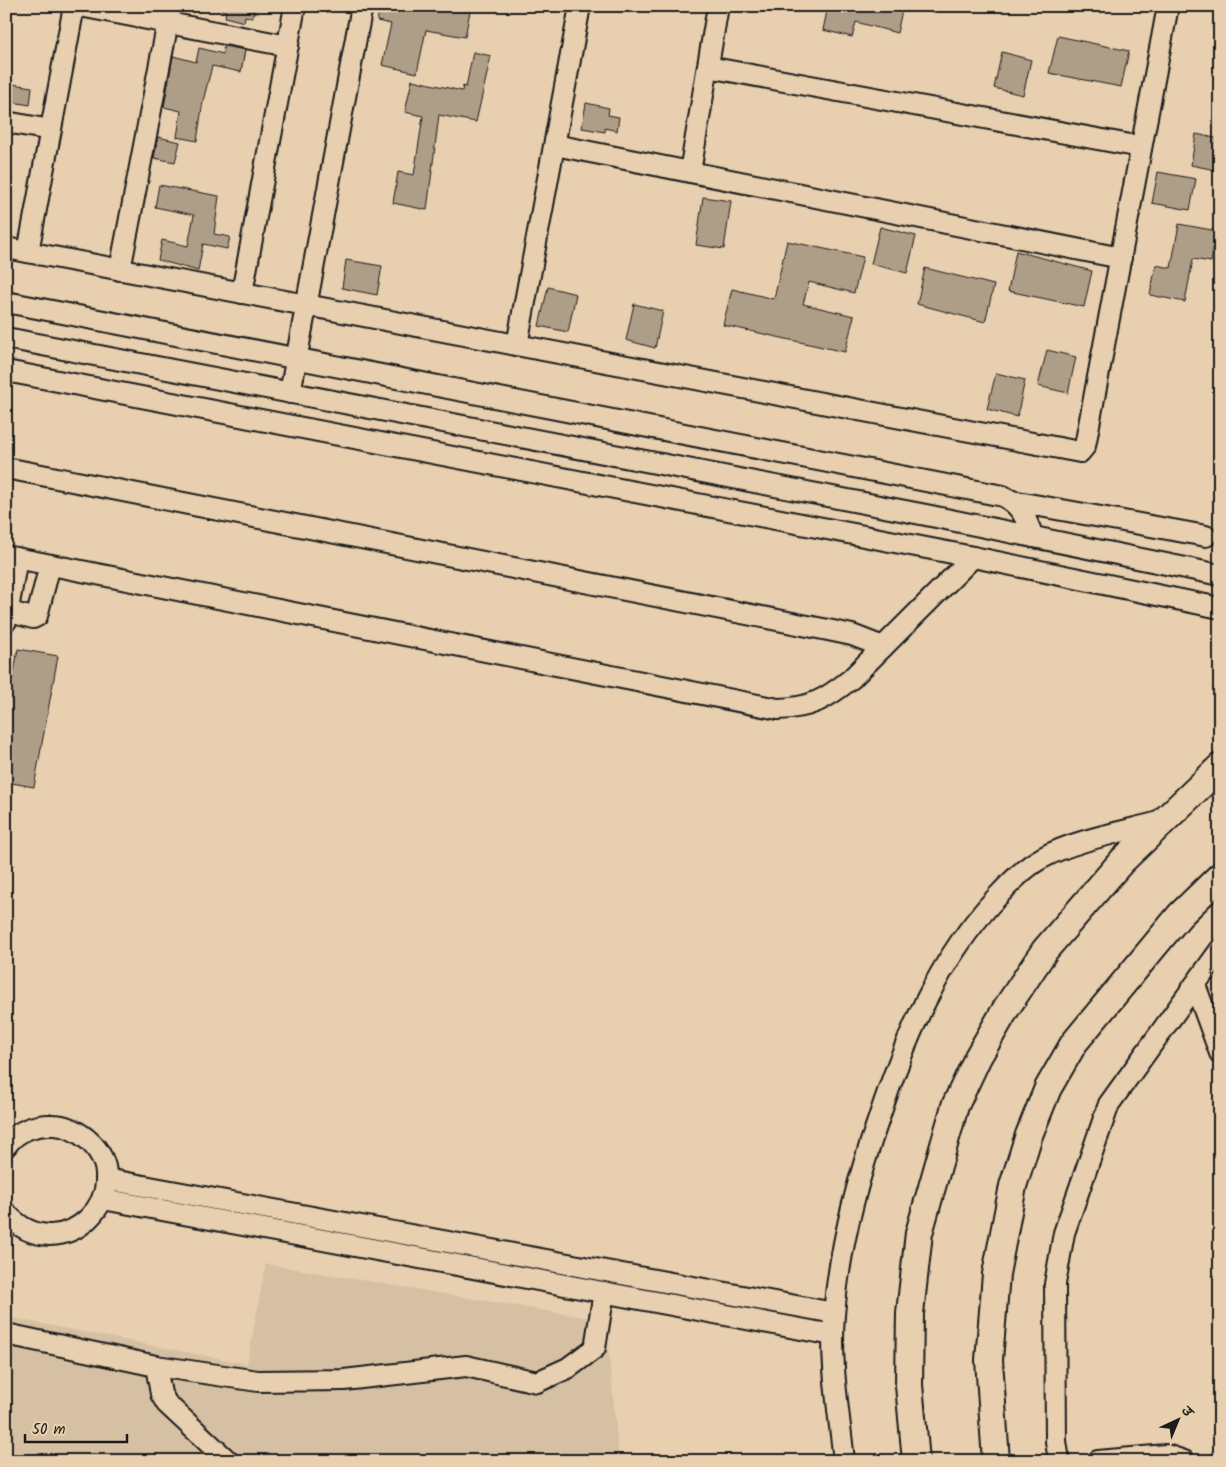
<svg xmlns="http://www.w3.org/2000/svg" width="1226" height="1467" font-family="Kalam,'Playpen Sans Deva',sans-serif">
  <style>
    .built { fill: #d6c0a3 }
    .building { fill: #ae9d87; stroke: #1c1c1c }
    .lines { fill: none; stroke-linecap: round; stroke-linejoin: round }
    .minor-casing { stroke: #1c1c1c; stroke-width: 24 }
    .major-casing { stroke: #1c1c1c; stroke-width: 30 }
    .minor { stroke: #e7cfaf; stroke-width: 20 }
    .major { stroke: #e7cfaf; stroke-width: 26 }
  </style>
  <rect width="100%" height="100%" fill="#e7cfaf"/>
  <filter id="ink" filterUnits="userSpaceOnUse"><feTurbulence type="fractalNoise" baseFrequency=".02" numOctaves="2"/><feDisplacementMap in="SourceGraphic" scale="10" xChannelSelector="R" yChannelSelector="G"/><feConvolveMatrix kernelMatrix="1 2 1 2 8 2 1 2 1" color-interpolation-filters="sRGB"/></filter>
  <g filter="url(#ink)">
    <!-- built -->
    <polygon class="built" points="266,1264 606,1321 619,1461 6,1461 6,1317 247,1364"/>
    <!-- building -->
    <g class="building">
      <polygon points="222,6 255,6 252,18 245,16 244,22 225,17 226,11 221,10"/>
      <polygon points="380,6 471,6 465,37 426,30 417,73 382,65 391,24 377,21"/>
      <polygon points="828,6 903,6 897,33 856,22 852,37 823,30"/>
      <polygon points="1058,36 1129,51 1121,87 1049,73"/>
      <polygon points="224,46 245,50 241,72 212,66 203,101 197,141 177,137 181,111 164,107 173,56 196,62 199,48 223,54"/>
      <polygon points="473,52 491,56 476,122 439,115 427,210 393,203 398,172 414,175 423,116 405,112 412,80 462,91 463,86 466,87"/>
      <polygon points="1002,52 1031,60 1023,95 994,88"/>
      <polygon points="6,83 32,87 30,105 6,101"/>
      <polygon points="586,103 609,108 608,115 619,117 617,131 605,128 605,132 582,128"/>
      <polygon points="1196,134 1220,139 1220,171 1191,165"/>
      <polygon points="158,137 180,142 175,162 154,158"/>
      <polygon points="1158,172 1196,179 1190,210 1152,203"/>
      <polygon points="159,185 219,196 214,234 230,237 227,249 203,244 198,271 158,260 162,240 188,246 194,215 155,207"/>
      <polygon points="703,197 731,201 724,249 696,245"/>
      <polygon points="1179,224 1217,231 1211,262 1193,259 1185,302 1150,295 1156,265 1171,268"/>
      <polygon points="880,227 916,236 907,273 871,264"/>
      <polygon points="787,241 863,257 854,293 809,282 803,304 854,316 845,352 723,325 732,289 774,299"/>
      <polygon points="1016,251 1092,271 1084,307 1008,291"/>
      <polygon points="346,260 382,266 377,295 342,288"/>
      <polygon points="925,268 994,285 985,322 917,304"/>
      <polygon points="548,287 576,294 568,332 539,326"/>
      <polygon points="634,304 663,311 655,348 626,340"/>
      <polygon points="1047,350 1076,357 1068,393 1038,386"/>
      <polygon points="996,373 1025,380 1017,417 987,409"/>
      <polygon points="18,649 58,656 34,787 6,782 6,715"/>
    </g>
    <g class="lines">
      <!-- minor casing -->
      <g class="minor-casing">
        <g id="minor">
          <polyline points="80,6 288,46"/>
          <polyline points="708,67 1141,147"/>
          <polyline points="6,122 51,130"/>
          <polyline points="555,145 1121,258"/>
          <polyline points="690,172 718,6"/>
          <polyline points="6,248 1080,452 1085,446 1168,6"/>
          <polyline points="28,252 74,6"/>
          <polyline points="120,270 171,6"/>
          <polyline points="242,293 295,6"/>
          <path d="M6,302L1003,496C1021,505 1026,518 1033,537"/>
          <polyline points="6,338 926,515 1220,575"/>
          <polyline points="517,345 580,6"/>
          <polyline points="6,371 973,557 1220,608"/>
          <polyline points="290,393 362,6"/>
          <polyline points="6,468 828,630 852,635 883,647"/>
          <polyline points="1012,501 1206,536"/>
          <path d="M6,556L778,709C811,708 826,699 851,679L973,557"/>
          <polyline points="6,611 33,618 37,616 50,565"/>
          <polyline points="6,621 17,558"/>
          <polyline points="1195,985 1220,1053"/>
          <path d="M6,1146C16,1131 35,1124 53,1125C66,1125 77,1131 87,1139C144,1188 62,1276 6,1213"/>
          <polyline points="106,1179 834,1313"/>
          <polyline points="103,1199 833,1335"/>
          <polyline points="6,1334 156,1366 258,1381 344,1380 466,1366 537,1382 568,1368 595,1348 604,1292"/>
          <polyline points="156,1366 161,1394 167,1404 228,1461"/>
          <path d="M844,1461C839,1413 830,1363 834,1315C839,1248 857,1181 879,1118C905,1039 938,959 997,897C1010,883 1025,867 1042,858C1074,840 1127,831 1163,821"/>
          <polyline points="1059,1461 1056,1441 1055,1284 1064,1233 1109,1104 1220,950"/>
          <polyline points="1098,1461 1166,1455 1184,1461"/>
        </g>
      </g>
      <!-- major casing -->
      <g class="major-casing">
        <g id="major">
          <polyline points="916,1461 909,1385 910,1313 919,1233 955,1106 978,1057 1007,1007 1045,950 1122,861 1220,767"/>
          <polyline points="996,1461 989,1360 996,1274 1013,1186 1029,1135 1048,1088 1074,1043 1180,915 1220,876"/>
        </g>
      </g>
      <!-- minor -->
      <use href="#minor" class="minor"/>
      <!-- major -->
      <use href="#major" class="major"/>
    </g>
  </g>
  <!-- margin -->
  <rect width="1226" height="1467" fill="none" stroke="#e7cfaf" stroke-width="25"/>
  <rect x="12" y="12" width="1201" height="1442" fill="none" stroke="#1c1c1c" stroke-width="2" filter="url(#ink)"/>
  <!-- north arrow -->
  <g transform="translate(1178 1420) rotate(44)" stroke="#e7cfaf" stroke-width="4" paint-order="stroke">
  <path d="M0-4L9 19L0 12L-9 19Z" fill="#1c1c1c"/>
  <text y="-8" font-size="14" font-weight="bold" text-anchor="middle" fill="#1c1c1c">उ</text>
  </g>
  <!-- scale -->
  <path d="M25 1434v8h102v-8" fill="none" stroke="#1c1c1c" stroke-width="2.5"/>
  <text x="32" y="1434" font-size="15" fill="#1c1c1c" stroke="#e7cfaf" stroke-width="4" paint-order="stroke">50 m</text>
</svg>
